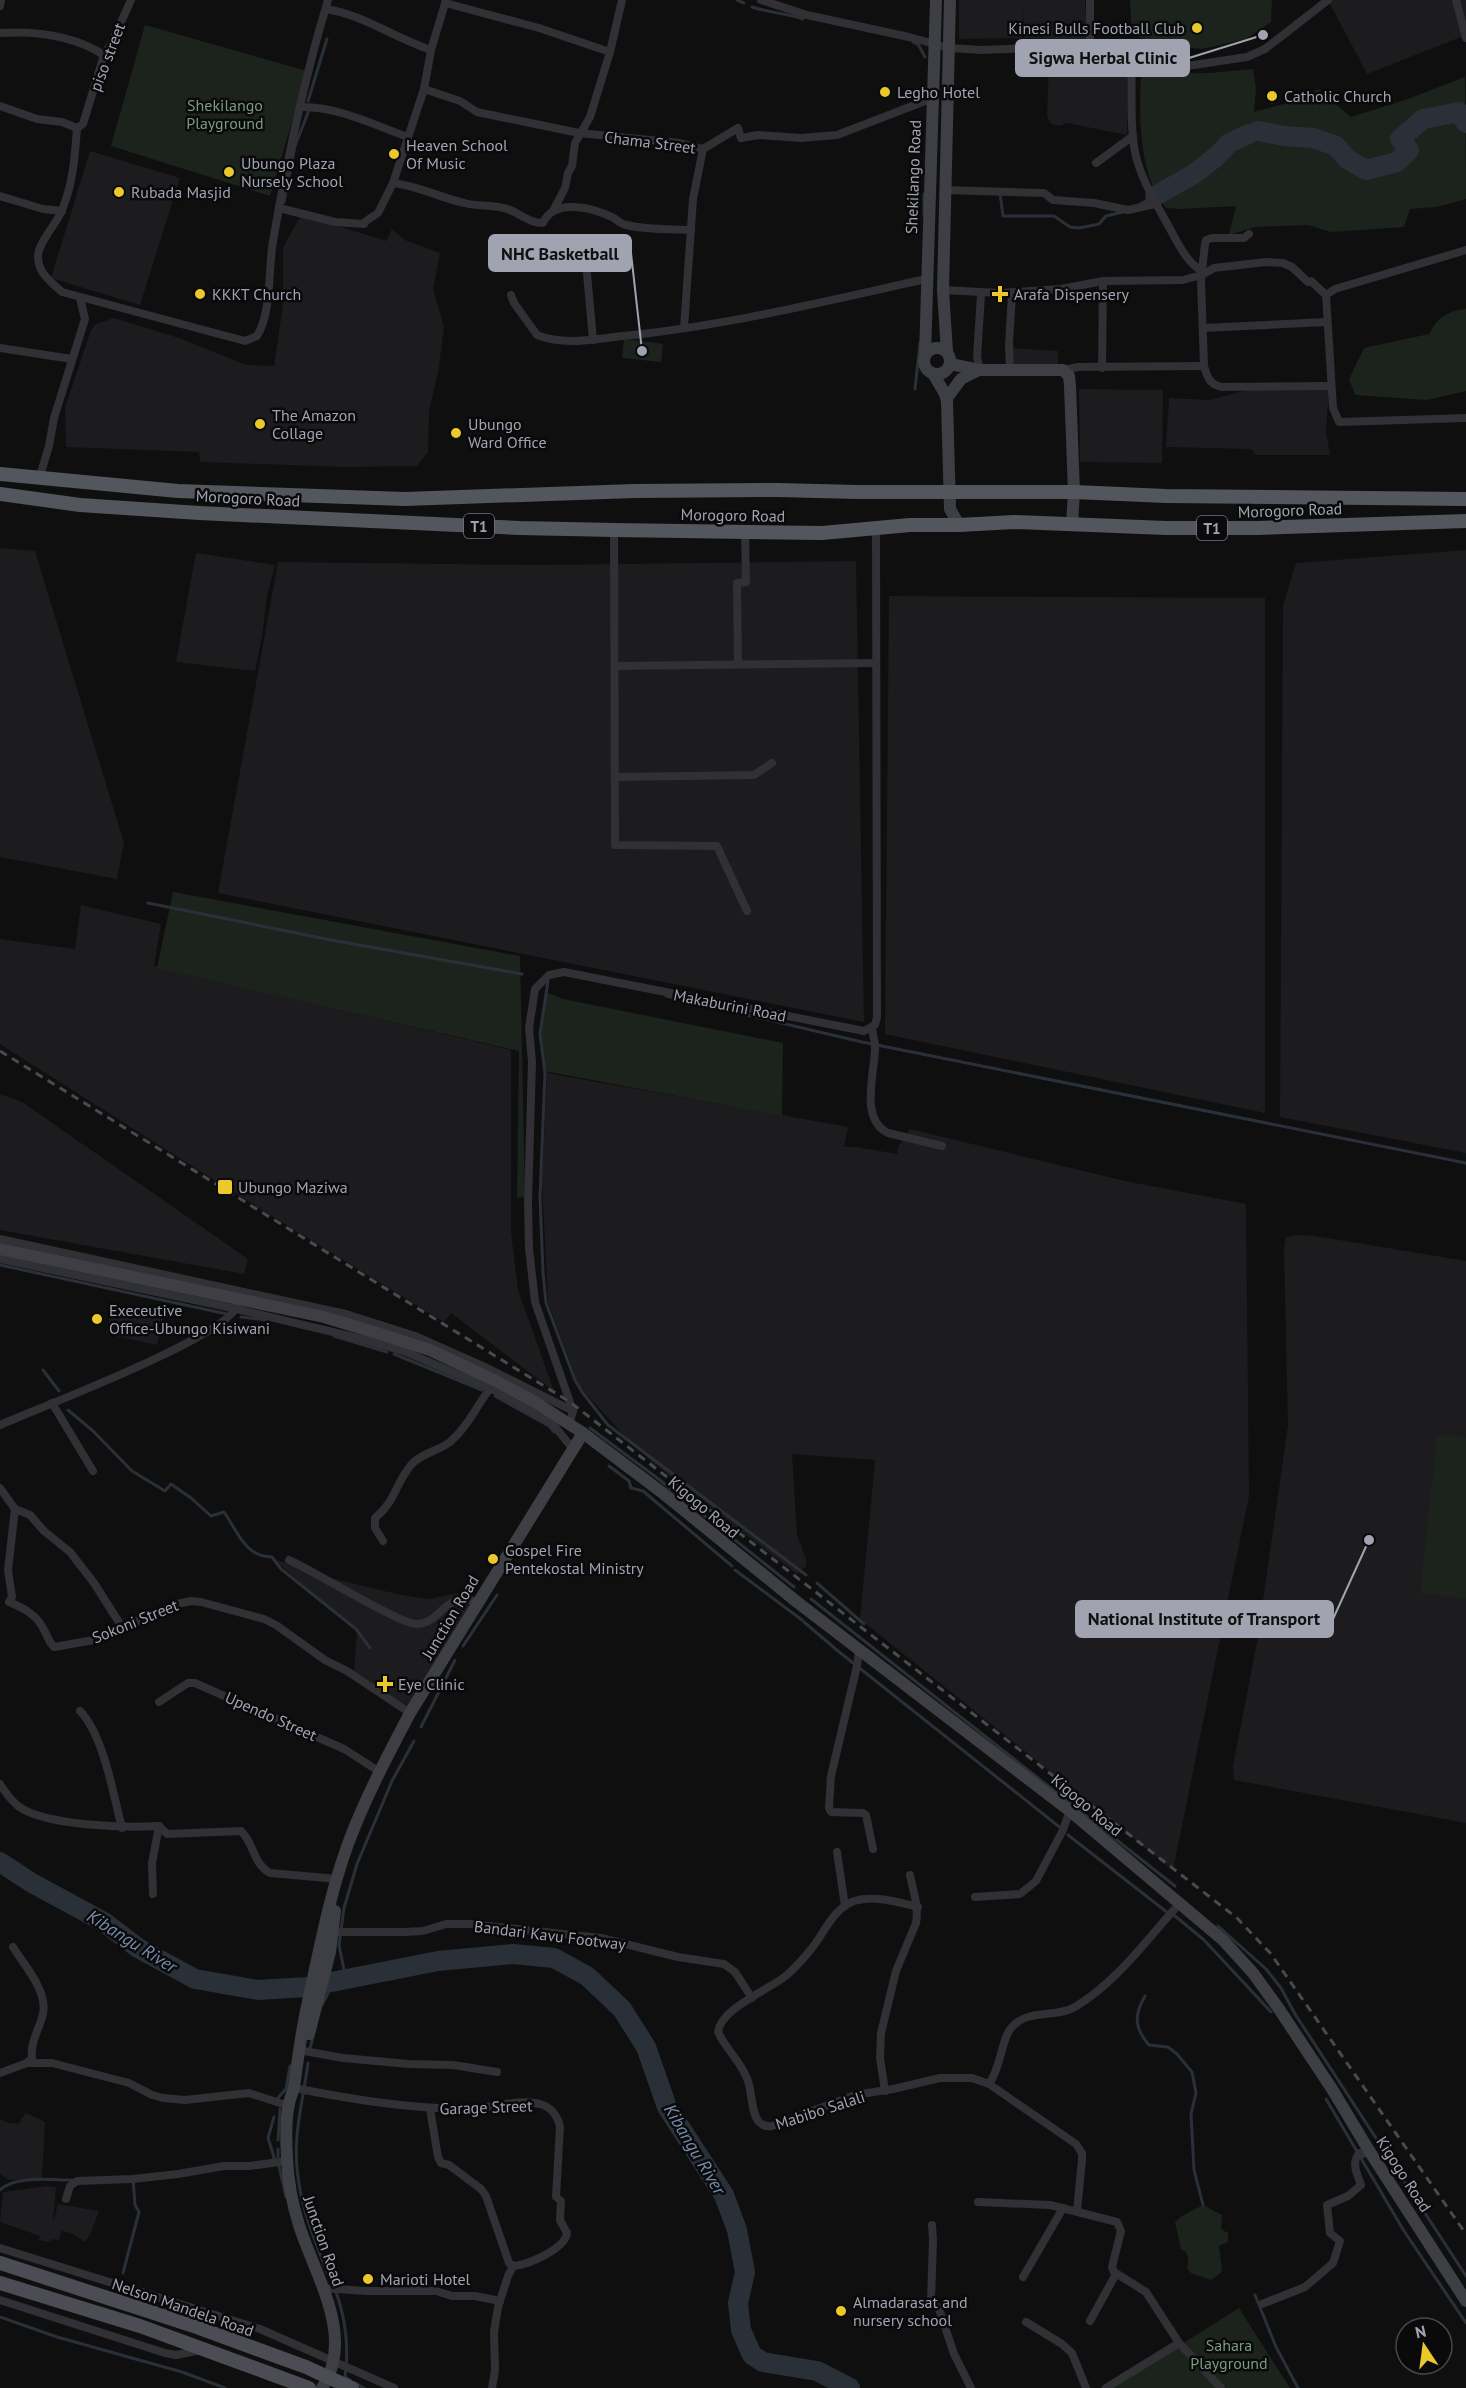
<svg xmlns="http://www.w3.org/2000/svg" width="1466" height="2388" font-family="'PT Sans',sans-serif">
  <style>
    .built { fill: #1c1b1d }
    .green { fill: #1c231d }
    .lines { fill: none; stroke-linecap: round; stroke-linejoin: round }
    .stream { stroke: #293038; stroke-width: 3 }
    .river { stroke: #293038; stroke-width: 20 }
    .minor { stroke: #303035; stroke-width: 8 }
    .secondary { stroke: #3e3f45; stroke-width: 12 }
    .primary { stroke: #4c4d54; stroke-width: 14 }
    .trunk { stroke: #54565d; stroke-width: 14 }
    .rail { stroke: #494a50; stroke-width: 3; stroke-dasharray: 8 6; stroke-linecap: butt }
    .poi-dot { fill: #ebc82c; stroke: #0a0a0b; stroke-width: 2 }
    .labels { text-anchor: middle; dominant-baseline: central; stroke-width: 5; stroke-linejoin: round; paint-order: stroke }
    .shield { fill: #0a0a0b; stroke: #74757f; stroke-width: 1.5 }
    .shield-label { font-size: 15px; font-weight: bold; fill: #a1a3b1 }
    .poi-label { font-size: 16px; fill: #a1a3b1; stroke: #0a0a0b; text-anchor: start }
    .street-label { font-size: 16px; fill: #a1a3b1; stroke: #0a0a0b }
    .park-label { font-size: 16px; fill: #789c7f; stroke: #0a0a0b }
    .water-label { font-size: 18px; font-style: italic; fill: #778cac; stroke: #0a0a0b }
    .leader { fill: none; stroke: #a1a3b1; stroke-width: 2 }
    .callout-dot { fill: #a1a3b1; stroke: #0a0a0b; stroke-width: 2 }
    .callout { fill: #a1a3b1; stroke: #a1a3b1; stroke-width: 2 }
    .callout-label { font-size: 18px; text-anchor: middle; font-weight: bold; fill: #111 }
  </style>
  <rect width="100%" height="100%" fill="#0f0f10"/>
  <!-- built -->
  <g class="built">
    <polygon points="959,0 1085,0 1087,40 1024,38 1023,8 1022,38 959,39"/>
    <polygon points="1328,0 1466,0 1466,35 1367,74"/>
    <polygon points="1049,62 1089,69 1129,64 1127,135 1067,123 1059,126 1051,124 1047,116"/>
    <polygon points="90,151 180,178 140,305 51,278"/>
    <polygon points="304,215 386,241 392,229 405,240 440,253 433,289 444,327 439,367 429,412 428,452 417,466 346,467 200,462 199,452 66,447 65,408 91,330 96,324 114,318 179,338 246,365 274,366 283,305 283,248 298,220"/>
    <polygon points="1011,348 1058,351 1058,368 1011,368"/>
    <polygon points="1255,388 1329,388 1326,431 1330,455 1256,455 1251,449 1166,447 1169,398 1209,400"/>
    <polygon points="1079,389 1163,390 1162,463 1080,462"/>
    <polygon points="0,548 35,551 124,843 117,879 0,857"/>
    <polygon points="1466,550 1466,1153 1280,1117 1283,606 1296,563"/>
    <polygon points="196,553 275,565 267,596 262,637 255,671 176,662"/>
    <polygon points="856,561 864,1022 218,893 278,562 540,565"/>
    <polygon points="889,596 1265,598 1265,1113 885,1034"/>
    <polygon points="81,905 161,924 154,966 511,1050 511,1232 518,1290 554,1391 451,1313 444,1322 225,1187 0,1044 0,939 75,949"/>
    <polygon points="547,1073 848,1127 844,1147 857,1147 897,1154 898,1147 910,1129 1125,1181 1246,1204 1249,1496 1173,1870 860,1619 882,1387 875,1460 792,1454 797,1535 806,1559 806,1566 797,1574 652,1462 618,1429 579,1386 548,1302 542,1184"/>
    <polygon points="0,1094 22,1102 248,1259 244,1274 0,1230"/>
    <polygon points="1299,1235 1315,1236 1466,1261 1466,1823 1234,1780 1233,1766 1257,1642 1288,1425 1284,1249 1286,1237"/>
    <polygon points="113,1304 144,1311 145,1309 164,1315 157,1345 106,1334"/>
    <polygon points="274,1559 314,1574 401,1595 429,1599 458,1593 468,1599 469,1612 414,1701 407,1706 378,1690 354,1671 357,1631 347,1620 323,1603"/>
    <polygon points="26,2113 45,2122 42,2178 8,2180 0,2173 0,2119 9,2123 18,2124"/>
    <polygon points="48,2186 56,2187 53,2223 58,2204 99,2211 91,2232 85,2242 74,2234 61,2231 59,2240 51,2239 51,2242 39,2240 40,2236 0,2222 3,2192"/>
  </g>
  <!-- green -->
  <g class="green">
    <polygon points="1130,0 1272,0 1271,22 1246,39 1202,49 1157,44 1132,34"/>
    <polygon points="145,25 307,71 270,196 111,146"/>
    <path d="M1253,69L1256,88L1254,112L1302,99L1318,89L1351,117L1408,99L1465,77L1466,199L1436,207L1410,209L1404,227L1331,232L1308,225L1255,227L1229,235L1236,206L1181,209L1166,208C1138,174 1139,116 1141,74L1210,73Z"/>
    <path d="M1466,309V391L1427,400L1355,395L1349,379L1364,348L1429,334C1437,318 1449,310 1466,309Z"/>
    <polygon points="624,339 663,344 661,362 622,358"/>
    <polygon points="173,892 520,956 525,1197 517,1198 519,1051 157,968"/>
    <path d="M548,993L563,999L783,1043L782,1116L544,1071C543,1044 535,1019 548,993Z"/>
    <polygon points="1437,1435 1466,1437 1466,1598 1420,1593"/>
    <path d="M1203,2205L1222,2215L1221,2229L1228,2233V2242L1219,2246L1222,2272L1211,2280L1191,2273L1187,2268C1189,2260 1189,2252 1181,2249L1175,2222L1182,2216Z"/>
    <polygon points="1239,2308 1290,2388 1112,2388"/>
  </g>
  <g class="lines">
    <!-- stream -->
    <g class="stream">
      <polyline points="737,0 744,3"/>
      <path d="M752,7C769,13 787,13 803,19"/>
      <polyline points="913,42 918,44 925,57"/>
      <polyline points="308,101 327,39"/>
      <polyline points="1000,193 1003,216 1054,216 1070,227 1079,228 1099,224 1106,216 1123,212"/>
      <polyline points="284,202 295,146 309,110"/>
      <polyline points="1140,204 1153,197"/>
      <polyline points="924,214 924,194"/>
      <polyline points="915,389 920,343"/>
      <polyline points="148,903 331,940 522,974"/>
      <polyline points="548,981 540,1034 545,1073 540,1197 543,1272 546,1303 575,1380 582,1392 608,1425 806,1575"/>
      <polyline points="666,996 862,1042 1466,1163"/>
      <polyline points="0,1265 227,1314"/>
      <polyline points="241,1317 266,1320"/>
      <polyline points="334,1336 387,1352"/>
      <polyline points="394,1354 482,1390"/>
      <polyline points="43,1370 59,1391"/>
      <polyline points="495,1396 549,1426 554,1432"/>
      <path d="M68,1410L93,1431L132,1471L165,1491L171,1484L191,1498L211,1516L224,1512C238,1532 245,1557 272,1557L281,1569L356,1629L370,1648"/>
      <polyline points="590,1428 656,1477 794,1587"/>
      <polyline points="609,1466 629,1481 631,1488 643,1491 732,1566"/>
      <polyline points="735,1570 802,1620"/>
      <polyline points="817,1583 864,1624"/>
      <polyline points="811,1599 1175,1886"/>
      <polyline points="804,1622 838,1651 1062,1829"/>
      <polyline points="463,1646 497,1595"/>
      <polyline points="421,1727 455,1660"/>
      <polyline points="1068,1835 1168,1913"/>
      <polyline points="1175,1916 1204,1940 1271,2012"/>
      <polyline points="1218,1926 1266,1969 1281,1988 1295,2014 1466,2276"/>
      <path d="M1145,1996C1134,2015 1134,2028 1149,2045L1168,2047L1177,2054L1192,2072L1196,2093L1191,2114L1194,2170L1203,2205"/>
      <polyline points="322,2005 334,1981 344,1970 339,1945 344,1908 357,1864 392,1781 414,1741"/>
      <polyline points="310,2048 313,2037"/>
      <path d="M308,2063C305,2087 299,2111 297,2136C292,2189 313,2238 333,2286"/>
      <polyline points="277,2099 286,2089 290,2066"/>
      <polyline points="1326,2099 1404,2231 1466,2323"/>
      <polyline points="278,2140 280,2109"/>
      <polyline points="278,2149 278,2158"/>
      <polyline points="273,2161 274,2157 268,2138 274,2117"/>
      <polyline points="279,2166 286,2197"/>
      <path d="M0,2190C16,2175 51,2180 72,2180"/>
      <polyline points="123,2273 139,2212 135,2205 133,2179"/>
      <path d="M336,2292C346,2320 349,2348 345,2377L350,2380"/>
      <polyline points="1255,2295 1276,2347 1298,2388"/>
      <polyline points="0,2317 57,2337 182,2372 225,2388"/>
      <polyline points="355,2383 364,2388"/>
    </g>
    <!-- river -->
    <g class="river">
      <polyline points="1258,131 1284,136 1313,138 1336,146 1347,159 1366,170 1397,162 1409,150 1400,139 1423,119 1459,112 1466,123"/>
      <polyline points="1155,196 1194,174 1217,156 1229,143 1249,134"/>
      <polyline points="0,1862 32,1883 104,1922 138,1948 195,1979 258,1990 306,1987 438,1961 513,1954 554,1958 587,1976 622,2009 646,2047 667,2107 724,2195 737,2230 745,2272 738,2303 741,2330 752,2355 763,2362 817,2371 850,2388"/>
    </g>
    <!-- minor -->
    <g class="minor">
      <path d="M131,0L112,42L104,55L83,124L77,128C75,156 73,184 62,210C57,223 39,242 38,255C37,272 50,281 62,292L245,341L257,336C272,312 268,269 273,241C287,160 304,79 328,0"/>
      <polyline points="761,0 807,15 909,37 949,48 982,50 1028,48 1071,52 1090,50 1146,62 1187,66 1247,57 1265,49 1328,0"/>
      <polyline points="1090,0 1090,50"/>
      <polyline points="1456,0 1466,38"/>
      <polyline points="445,3 539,28 610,52"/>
      <polyline points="0,6 1,0"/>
      <path d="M326,9C364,15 394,38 431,50"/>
      <path d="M0,33C35,31 74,36 104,55"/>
      <path d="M1131,59C1133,90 1129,122 1135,152C1141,180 1156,203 1169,227C1178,243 1186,262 1202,271"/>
      <polyline points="424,89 460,101 477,112 579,133 680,143 703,149 738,128 741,138 758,135 801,138 837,135 933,98"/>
      <polyline points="0,106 37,119 62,122 77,128"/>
      <path d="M300,107C337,106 374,125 408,137"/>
      <polyline points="1096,163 1133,136"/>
      <path d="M393,183C418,186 439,197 464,203C479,207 495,204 510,210C522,215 530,223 543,223C554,197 594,208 614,218C618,221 621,224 626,225C647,230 669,229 691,230"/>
      <polyline points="945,190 1044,193 1053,200 1094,203 1128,210 1155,204"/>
      <polyline points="0,196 43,209 62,211"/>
      <polyline points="279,208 335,222 364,224 366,221 378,213 393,183 424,89 431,50 446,0"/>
      <polyline points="554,209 565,188 568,173 572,166 575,143 590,117 610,52 622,0"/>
      <path d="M1249,234L1244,238H1212L1206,240L1205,244L1201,280L1204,366C1207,377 1210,385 1222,387L1331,386"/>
      <polyline points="587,274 593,340"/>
      <polyline points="943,290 1000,293 1061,289 1103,281 1183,280 1202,275 1214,268 1266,262 1283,263 1292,267 1308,282 1311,281 1326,295 1333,408 1339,422 1466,418"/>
      <path d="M511,295L514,303L537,335C565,346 594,339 623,336C725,326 826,301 926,279"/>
      <polyline points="1326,295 1335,289 1466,250"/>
      <polyline points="684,328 693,199 703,149"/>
      <polyline points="1203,328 1327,322"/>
      <polyline points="0,348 72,359"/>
      <polyline points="1102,368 1103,281"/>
      <polyline points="980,370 977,357 981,295"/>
      <polyline points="1063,370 1078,367 1204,366"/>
      <polyline points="1010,371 1009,344 1012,294"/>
      <polyline points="39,479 49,446 54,418 85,319 80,298"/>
      <polyline points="614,530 615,845 717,846 747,911"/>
      <polyline points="738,664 737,583 746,582 745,531"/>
      <polyline points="615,666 876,663"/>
      <polyline points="615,777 754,775 772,763"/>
      <path d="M872,1029C873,1035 875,1041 875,1048C875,1073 859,1119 888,1133L942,1146"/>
      <polyline points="0,1239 346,1314 415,1336 487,1368 573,1411"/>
      <polyline points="0,1259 237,1309 362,1339 406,1352 490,1388 516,1402 552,1423 573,1449"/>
      <polyline points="52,1403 93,1471"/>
      <path d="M0,1425C36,1409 232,1335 237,1305"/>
      <polyline points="569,1425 573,1411 535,1302 529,1248 528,1203 532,1062 529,1028 535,989 549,975 564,972 864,1031 875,1025 877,1017 876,527"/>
      <path d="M0,1488L15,1509L8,1570L12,1597L9,1602C24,1608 37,1615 44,1630C48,1637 48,1641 54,1647L94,1640L177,1604L191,1601L201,1602L264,1619L276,1625L325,1660L347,1671L410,1713"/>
      <polyline points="15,1509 30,1515 44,1531 70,1552 94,1583 122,1627"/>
      <path d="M383,1541L375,1528V1518C396,1501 395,1484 411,1465C421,1453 439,1451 450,1442C468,1427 478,1403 492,1386"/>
      <path d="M289,1560C312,1570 401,1625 417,1624C443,1623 442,1591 478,1602"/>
      <polyline points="859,1650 857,1666 831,1776 829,1808 831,1812 863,1813 866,1815 873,1849"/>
      <polyline points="159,1702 188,1683 195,1683 344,1749 380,1772"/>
      <path d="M80,1711C104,1736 113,1794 122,1828"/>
      <path d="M0,1784C5,1792 11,1800 18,1806C45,1826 126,1828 159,1826L167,1834L241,1831C254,1843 253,1864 270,1873L338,1879"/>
      <polyline points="837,1852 845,1906"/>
      <polyline points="153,1894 152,1863 159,1826"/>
      <polyline points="975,1897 1020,1894 1036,1881 1062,1832 1070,1811"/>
      <path d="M918,1907C899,1902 874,1895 854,1901C834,1908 824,1933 812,1948C804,1958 796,1967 787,1975C769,1990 721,2008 718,2032C726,2050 742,2062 748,2081C752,2092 751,2113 759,2122C763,2126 767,2127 772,2126L855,2095L893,2089L940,2078H972L989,2084L1076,2144L1082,2153V2160L1077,2211"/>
      <polyline points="331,1932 404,1932 423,1931 446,1924 471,1924 601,1938 678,1957 724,1964 735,1972 752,1998"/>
      <path d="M13,1947C24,1965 48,1991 43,2014C39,2030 30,2042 32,2058L27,2063"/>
      <polyline points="304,2051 343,2058 409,2064 453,2065 497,2072"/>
      <polyline points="0,2073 27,2063 52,2063 129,2083 152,2095 163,2098 185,2100 249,2093 289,2106"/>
      <path d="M989,2084C1002,2066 1001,2036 1014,2025C1031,2009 1056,2018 1075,2007C1117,1982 1147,1939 1180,1903"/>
      <path d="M294,2088C350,2099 405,2108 462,2109C487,2110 515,2098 540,2104C551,2107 557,2115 560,2126L556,2197L561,2201L560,2220L567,2233C565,2249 528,2265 513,2266L509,2263L486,2196L481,2189L449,2165L441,2163L438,2157L430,2109"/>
      <path d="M885,2091L880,2058L881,2033L896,1971L916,1923C919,1906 913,1891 910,1875"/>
      <polyline points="66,2199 70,2186 77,2181 133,2179 178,2174 224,2166 249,2166 287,2161"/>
      <polyline points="978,2202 1050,2205 1117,2222 1121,2231 1112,2267 1114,2272 1146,2292 1179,2343 1221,2388"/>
      <polyline points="932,2225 933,2240 931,2301 939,2309 954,2354 971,2388"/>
      <polyline points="0,2248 260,2329 394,2388"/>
      <polyline points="1023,2277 1063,2208"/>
      <polyline points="322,2288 366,2291 436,2291 452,2296 475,2296 500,2301"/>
      <polyline points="0,2300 165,2353 176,2355 201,2350"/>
      <path d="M1262,2304L1305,2287L1333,2263L1340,2241L1330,2233L1327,2205L1348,2196L1361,2185C1357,2173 1351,2164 1359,2153L1363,2154L1368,2149"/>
      <polyline points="1090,2321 1116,2274"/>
      <polyline points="1026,2322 1062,2344 1072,2353 1086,2388"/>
      <polyline points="492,2388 495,2371 494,2332 498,2307 508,2276 513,2266"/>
      <polyline points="1106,2388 1179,2343"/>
    </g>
    <!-- secondary -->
    <g class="secondary">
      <circle cx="937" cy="361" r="13"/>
      <polyline points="947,352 943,290 950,0"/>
      <polyline points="925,355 936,0"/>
      <polyline points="950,364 980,370 1063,370 1069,376 1070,386 1074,492 1072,523"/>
      <polyline points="934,375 945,394 947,401 950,509 959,525"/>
      <polyline points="947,398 961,379 979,370"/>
      <polyline points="0,1249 324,1317 383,1335 430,1350 496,1381 535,1402 583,1433 664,1494 797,1602 1070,1811 1223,1940 1253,1973 1279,2009 1332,2089 1368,2149 1466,2301"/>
      <polyline points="309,2034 330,1952 335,1911"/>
      <path d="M322,2388C356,2337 315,2276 299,2225C292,2203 288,2181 287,2158C286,2141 285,2121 289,2104C290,2098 293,2092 294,2087C298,2059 301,2033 307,2006C319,1952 329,1896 348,1844C365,1798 388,1755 410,1713L583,1433"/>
    </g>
    <!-- primary -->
    <g class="primary">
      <polyline points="0,2263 191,2325 306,2367 352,2388"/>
      <polyline points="0,2283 140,2326 309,2388"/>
    </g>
    <!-- trunk -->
    <g class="trunk">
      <polyline points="0,474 178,491 405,499 634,491 777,490 858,492 1074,492 1166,496 1466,499"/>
      <polyline points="0,494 80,505 199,513 520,528 614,530 822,533 910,525 959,525 1014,522 1166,528 1258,528 1466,521"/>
    </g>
    <!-- rail -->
    <polyline class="rail" points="0,1051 570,1402 1237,1918 1271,1954 1466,2234"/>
  </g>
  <!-- markers -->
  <g class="poi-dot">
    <circle cx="1197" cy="28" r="6"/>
    <circle cx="885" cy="92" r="6"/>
    <circle cx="1272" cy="96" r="6"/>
    <circle cx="394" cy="154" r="6"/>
    <circle cx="229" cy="172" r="6"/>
    <circle cx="119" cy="192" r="6"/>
    <circle cx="200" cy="294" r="6"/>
    <path d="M997 285h6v6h6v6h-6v6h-6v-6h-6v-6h6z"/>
    <circle cx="260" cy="424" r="6"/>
    <circle cx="456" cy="433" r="6"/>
    <rect x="217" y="1179" width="16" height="16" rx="3"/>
    <circle cx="97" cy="1319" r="6"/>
    <circle cx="493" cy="1559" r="6"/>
    <path d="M382 1675h6v6h6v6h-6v6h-6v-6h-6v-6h6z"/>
    <circle cx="368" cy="2279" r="6"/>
    <circle cx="841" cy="2311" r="6"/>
  </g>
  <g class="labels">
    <!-- shield labels -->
    <g class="shield">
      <rect x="464" y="514" width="30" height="24" rx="4.5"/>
      <rect x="1197" y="516" width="30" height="24" rx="4.5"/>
    </g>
    <g class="shield-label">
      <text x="479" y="526">T1</text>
      <text x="1212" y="528">T1</text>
    </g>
    <!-- poi labels -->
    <g class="poi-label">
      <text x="1185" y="28" text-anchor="end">Kinesi Bulls Football Club</text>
      <text x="897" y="92">Legho Hotel</text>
      <text x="1284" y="96">Catholic Church</text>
      <text x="406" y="145">Heaven School<tspan x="406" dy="18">Of Music</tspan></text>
      <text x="241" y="163">Ubungo Plaza<tspan x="241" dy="18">Nursely School</tspan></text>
      <text x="131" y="192">Rubada Masjid</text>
      <text x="212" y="294">KKKT Church</text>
      <text x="1014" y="294">Arafa Dispensery</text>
      <text x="272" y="415">The Amazon<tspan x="272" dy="18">Collage</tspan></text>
      <text x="468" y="424">Ubungo<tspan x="468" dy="18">Ward Office</tspan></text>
      <text x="238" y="1187">Ubungo Maziwa</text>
      <text x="109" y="1310">Execeutive<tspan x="109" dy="18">Office-Ubungo Kisiwani</tspan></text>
      <text x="505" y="1550">Gospel Fire<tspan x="505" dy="18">Pentekostal Ministry</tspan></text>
      <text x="398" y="1684">Eye Clinic</text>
      <text x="380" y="2279">Marioti Hotel</text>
      <text x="853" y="2302">Almadarasat and<tspan x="853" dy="18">nursery school</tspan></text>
    </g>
    <!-- street labels -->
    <g class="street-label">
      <text transform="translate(107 57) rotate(-69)">piso street</text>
      <text transform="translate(650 142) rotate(7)">Chama Street</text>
      <text transform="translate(913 177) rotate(-88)">Shekilango Road</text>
      <text transform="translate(248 498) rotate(3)">Morogoro Road</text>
      <text transform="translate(1290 510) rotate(-2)">Morogoro Road</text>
      <text transform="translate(733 515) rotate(1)">Morogoro Road</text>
      <text transform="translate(730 1005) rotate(11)">Makaburini Road</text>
      <text transform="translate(704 1507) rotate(40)">Kigogo Road</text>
      <text transform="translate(450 1617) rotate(-59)">Junction Road</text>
      <text transform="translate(135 1621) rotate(-22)">Sokoni Street</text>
      <text transform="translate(271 1716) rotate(24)">Upendo Street</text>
      <text transform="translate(1087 1805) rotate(40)">Kigogo Road</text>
      <text transform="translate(550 1935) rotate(7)">Bandari Kavu Footway</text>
      <text transform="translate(486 2107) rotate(-2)">Garage Street</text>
      <text transform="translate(820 2110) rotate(-18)">Mabibo Salali</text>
      <text transform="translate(1404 2174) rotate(57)">Kigogo Road</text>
      <text transform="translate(324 2241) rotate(71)">Junction Road</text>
      <text transform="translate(183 2307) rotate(19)">Nelson Mandela Road</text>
    </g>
    <!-- park labels -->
    <g class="park-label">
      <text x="225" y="105">Shekilango<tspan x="225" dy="18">Playground</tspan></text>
      <text x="1229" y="2345">Sahara<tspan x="1229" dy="18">Playground</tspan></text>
    </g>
    <!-- water labels -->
    <g class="water-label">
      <text transform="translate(132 1941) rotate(32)">Kibangu River</text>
      <text transform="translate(695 2149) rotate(59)">Kibangu River</text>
    </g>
  </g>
  <!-- callouts -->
  <path class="leader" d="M1263 35L1189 58M642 351L631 253M1369 1540L1333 1619"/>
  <g class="callout-dot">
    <circle cx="1263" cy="35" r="6"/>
    <circle cx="642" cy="351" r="6"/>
    <circle cx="1369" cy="1540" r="6"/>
  </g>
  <g class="callout">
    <rect x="1016" y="40" width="173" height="36" rx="6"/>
    <rect x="489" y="235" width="142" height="36" rx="6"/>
    <rect x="1076" y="1601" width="257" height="36" rx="6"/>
  </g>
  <g class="callout-label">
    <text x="1103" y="64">Sigwa Herbal Clinic</text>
    <text x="560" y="260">NHC Basketball</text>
    <text x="1204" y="1625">National Institute of Transport</text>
  </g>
  <!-- north arrow -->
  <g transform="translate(1424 2346) rotate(347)"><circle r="28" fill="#0a0a0b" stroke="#46474d" stroke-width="1.5"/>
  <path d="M0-4.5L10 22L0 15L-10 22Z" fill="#ebc82c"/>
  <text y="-9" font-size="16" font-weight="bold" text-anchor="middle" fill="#a1a3b1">N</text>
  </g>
</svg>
